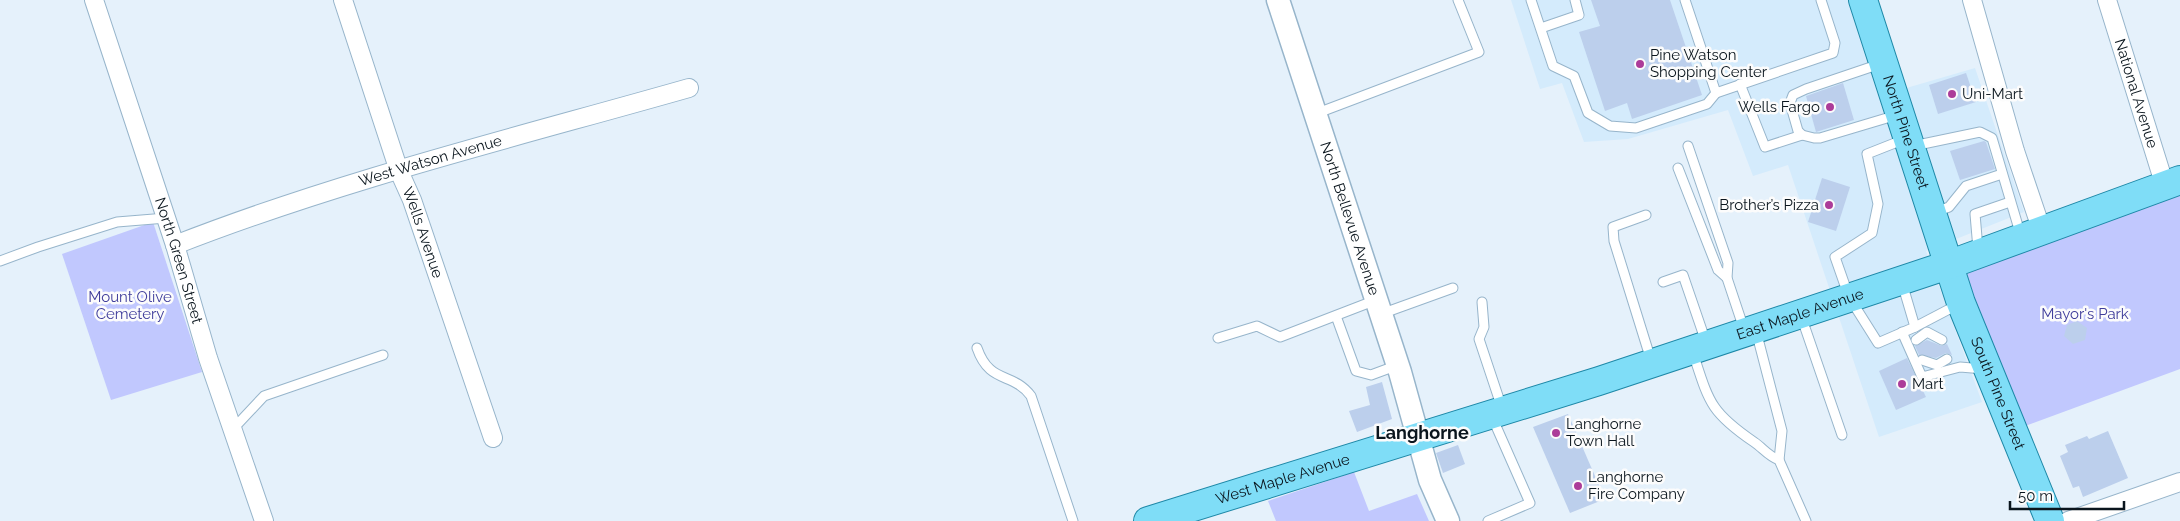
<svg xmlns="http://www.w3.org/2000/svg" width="2180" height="521" font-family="Raleway,sans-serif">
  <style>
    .built { fill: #d4ebfc }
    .green { fill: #c1c8fe }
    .building { fill: #bccfec }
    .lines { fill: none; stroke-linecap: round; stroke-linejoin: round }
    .service-casing { stroke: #97b5cb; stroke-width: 11 }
    .minor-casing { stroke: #97b5cb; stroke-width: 20 }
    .tertiary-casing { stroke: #97b5cb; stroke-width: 25 }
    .primary-casing { stroke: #1e88a7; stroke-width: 30 }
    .service { stroke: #fff; stroke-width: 9 }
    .minor { stroke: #fff; stroke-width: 18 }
    .tertiary { stroke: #fff; stroke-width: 22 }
    .primary { stroke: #7fddf7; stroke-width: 28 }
    .poi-dot { fill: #ac3c99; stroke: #fcfcfc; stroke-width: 2 }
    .labels { text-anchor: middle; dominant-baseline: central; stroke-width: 5; stroke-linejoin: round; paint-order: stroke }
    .poi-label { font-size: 15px; fill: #0a151d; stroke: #fcfcfc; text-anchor: start }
    .street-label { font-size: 15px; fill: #0a151d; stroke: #fcfcfc }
    .park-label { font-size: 15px; fill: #3f3d9b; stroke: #fcfcfc }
    .quarter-label { font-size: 18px; font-weight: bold; fill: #0a151d; stroke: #fcfcfc }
  </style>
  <rect width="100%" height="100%" fill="#e5f1fb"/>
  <!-- built -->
  <polygon class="built" points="1511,0 1849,0 1879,96 1975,68 2024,212 1926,251 1982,402 1879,437 1788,165 1753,176 1728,110 1628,139 1584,142 1562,83 1540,89"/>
  <!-- green -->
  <g class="green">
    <polygon points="2180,191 2180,369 2025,426 1965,277 1966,271"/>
    <polygon points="153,222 202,372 111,400 62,254"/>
    <polygon points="1354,472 1369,511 1417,494 1429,521 1276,521 1268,501"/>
  </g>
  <!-- building -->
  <g class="building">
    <polygon points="1591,0 1670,0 1702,95 1632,119 1627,103 1605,111 1579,32 1600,26"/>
    <polygon points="1966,73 1976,102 1938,114 1929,85"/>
    <polygon points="1843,83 1854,120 1816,132 1806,96"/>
    <polygon points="1984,141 1986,142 1995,169 1960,180 1950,151"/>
    <polygon points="1822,178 1850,187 1836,231 1808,222"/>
    <polygon points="2077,321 2087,328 2085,340 2073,344 2064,336 2067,325"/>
    <polygon points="1927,340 1942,346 1947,344 1952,355 1946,353 1936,358 1919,355 1915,346"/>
    <polygon points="1907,358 1926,397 1896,410 1879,371"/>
    <polygon points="1382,382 1392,419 1357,432 1349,411 1370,405 1366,387"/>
    <polygon points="1568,414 1605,499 1570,513 1533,427"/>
    <polygon points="2108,431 2128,478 2083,497 2079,486 2073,488 2060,456 2068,452 2065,445 2087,436 2089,439"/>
    <polygon points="1458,445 1465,464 1443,473 1436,453"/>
  </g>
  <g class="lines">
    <!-- service casing -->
    <g class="service-casing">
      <g id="service">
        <polyline points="1531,0 1553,66 1574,76 1588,113 1610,126 1636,128 1707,104 1716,93"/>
        <polyline points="1685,0 1716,93 1833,53 1835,43 1821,0"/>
        <polyline points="1541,28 1579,15 1575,0"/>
        <polyline points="1880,64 1806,89 1793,95 1790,103 1798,131 1802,135 1814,138 1820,138 1897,115"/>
        <polyline points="1740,84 1765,147 1802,135"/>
        <polyline points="1315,114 1479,52 1458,0"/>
        <polyline points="1688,146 1728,263 1727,278 1744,329"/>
        <polyline points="1913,146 1980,132 1992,138 2021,236"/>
        <polyline points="1678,168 1718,270 1727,278"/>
        <polyline points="1933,213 1949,207 1966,186 2002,174"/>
        <polyline points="1646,215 1613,227 1614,241 1651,360"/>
        <polyline points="1978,249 1975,214 2010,202"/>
        <polyline points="0,261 38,247 117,222 166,218"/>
        <polyline points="1663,282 1683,275 1706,342"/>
        <polyline points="1902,283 1915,327 1878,343 1849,297 1835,257 1872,233 1878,204 1867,154 1905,139"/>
        <polyline points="1482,302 1484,327 1479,339 1502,408"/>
        <polyline points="1381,314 1453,288"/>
        <polyline points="1336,316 1356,371 1371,375 1398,365"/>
        <polyline points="1801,316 1842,435"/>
        <polyline points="1915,327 1959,304"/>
        <polyline points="1756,331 1782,431 1779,460"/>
        <polyline points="1902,332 1922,377 1960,367 1984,369"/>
        <polyline points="1218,338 1257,326 1280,337 1376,300"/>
        <polyline points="1916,340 1927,332 1942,340"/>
        <path d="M977,348C990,385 1012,371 1031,396L1073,521"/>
        <path d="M1693,353C1709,402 1710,412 1754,442C1763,448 1768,456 1779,460L1806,521"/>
        <polyline points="1922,360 1937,365 1947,359"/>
        <polyline points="233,429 264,396 383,355"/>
        <polyline points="1488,521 1530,503 1492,417"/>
      </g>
    </g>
    <!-- minor casing -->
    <g class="minor-casing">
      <g id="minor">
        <path id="s1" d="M94,0L175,245L208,358L264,521"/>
        <path id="s2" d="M343,0L399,171L412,200L493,438"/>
        <polyline points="1972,0 2015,151 2042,231"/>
        <path id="s3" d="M2107,0L2165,186"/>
        <path id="s4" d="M175,245C341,180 517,137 689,88"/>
        <polyline points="2068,521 2180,482"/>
      </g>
    </g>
    <!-- tertiary casing -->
    <g class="tertiary-casing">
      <g id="tertiary">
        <path id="s5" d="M1278,0L1400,372L1430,480L1448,521"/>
      </g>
    </g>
    <!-- primary casing -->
    <g class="primary-casing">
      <g id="primary">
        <path id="s6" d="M1863,0L1961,303L2050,521"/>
        <path id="s7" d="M1148,521L1599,381L1948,265L2180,180"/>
      </g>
    </g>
    <!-- service -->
    <use href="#service" class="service"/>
    <!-- minor -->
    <use href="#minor" class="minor"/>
    <!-- tertiary -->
    <use href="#tertiary" class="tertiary"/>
    <!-- primary -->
    <use href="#primary" class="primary"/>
  </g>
  <!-- markers -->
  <g class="poi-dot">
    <circle cx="1640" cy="64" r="5"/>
    <circle cx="1952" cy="94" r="5"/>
    <circle cx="1830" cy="107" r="5"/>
    <circle cx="1829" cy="205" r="5"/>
    <circle cx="1902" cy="384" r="5"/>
    <circle cx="1556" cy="433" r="5"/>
    <circle cx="1578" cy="486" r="5"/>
  </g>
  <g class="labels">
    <!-- poi labels -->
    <g class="poi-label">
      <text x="1650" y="55">Pine Watson<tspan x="1650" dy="17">Shopping Center</tspan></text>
      <text x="1962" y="94">Uni-Mart</text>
      <text x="1820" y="107" text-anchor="end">Wells Fargo</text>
      <text x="1819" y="205" text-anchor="end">Brother’s Pizza</text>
      <text x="1912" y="384">Mart</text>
      <text x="1566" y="424">Langhorne<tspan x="1566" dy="17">Town Hall</tspan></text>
      <text x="1588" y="477">Langhorne<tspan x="1588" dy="17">Fire Company</tspan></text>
    </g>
    <!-- street labels -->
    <g class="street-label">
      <text stroke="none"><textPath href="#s3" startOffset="98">National Avenue</textPath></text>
      <text stroke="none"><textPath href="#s6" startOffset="139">North Pine Street</textPath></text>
      <text stroke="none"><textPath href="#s4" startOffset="269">West Watson Avenue</textPath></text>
      <text stroke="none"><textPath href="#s5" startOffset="230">North Bellevue Avenue</textPath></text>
      <text stroke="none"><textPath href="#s2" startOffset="246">Wells Avenue</textPath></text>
      <text stroke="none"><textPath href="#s1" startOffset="274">North Green Street</textPath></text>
      <text stroke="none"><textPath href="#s7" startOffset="684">East Maple Avenue</textPath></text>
      <text stroke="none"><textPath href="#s6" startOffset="416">South Pine Street</textPath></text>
      <text stroke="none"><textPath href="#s7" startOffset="141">West Maple Avenue</textPath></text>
    </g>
    <!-- park labels -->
    <g class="park-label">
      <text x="130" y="297">Mount Olive<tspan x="130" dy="17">Cemetery</tspan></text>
      <text x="2085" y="314">Mayor's Park</text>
    </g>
    <!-- quarter labels -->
    <g class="quarter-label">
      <text x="1422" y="432">Langhorne</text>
    </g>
  </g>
  <!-- scale -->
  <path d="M2010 501v8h114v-8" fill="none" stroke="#0a151d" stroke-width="2.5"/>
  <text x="2018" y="501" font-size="15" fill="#0a151d" stroke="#fcfcfc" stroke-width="4" paint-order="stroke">50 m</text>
</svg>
